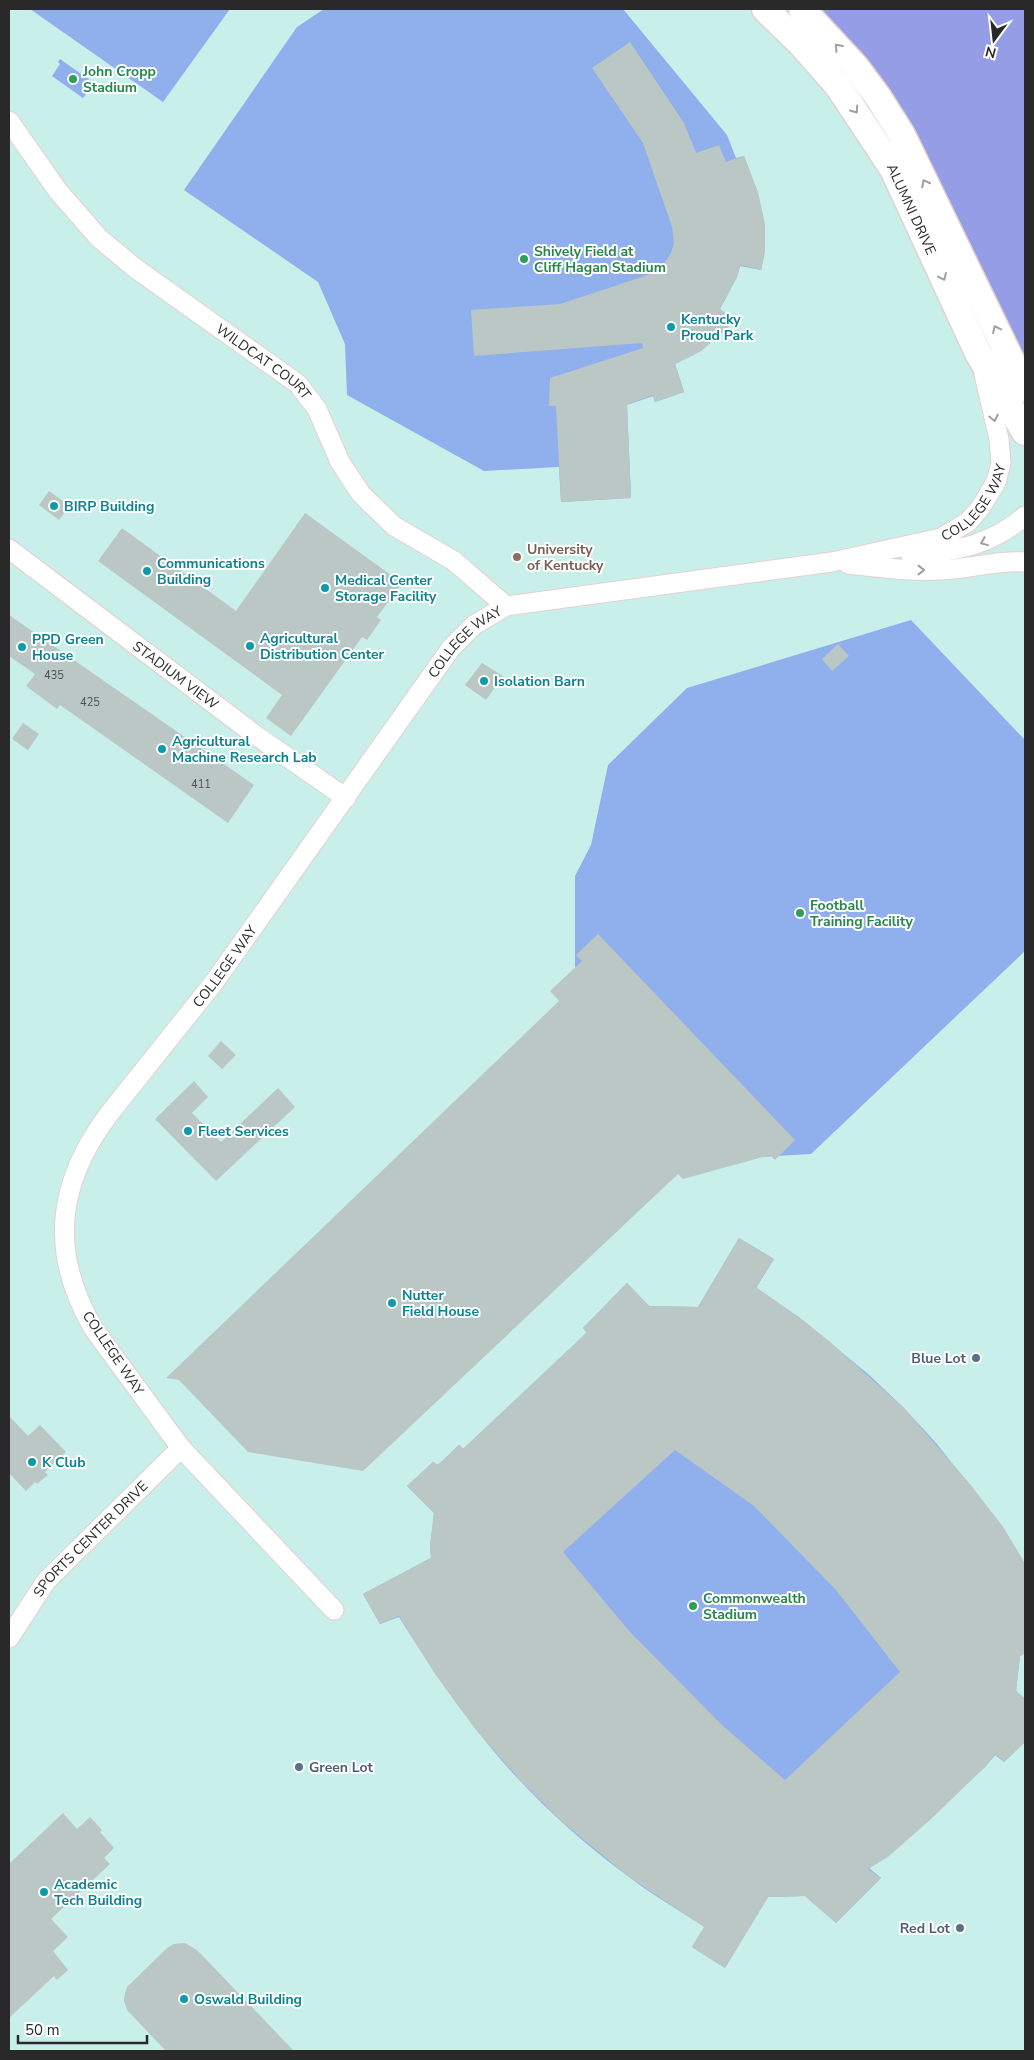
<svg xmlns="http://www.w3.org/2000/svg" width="1034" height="2060" font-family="'Nunito Sans',sans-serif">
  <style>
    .education { fill: #c9efeb }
    .green { fill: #949de5 }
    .pitch { fill: #8fafed }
    .building { fill: #bac7c5; fill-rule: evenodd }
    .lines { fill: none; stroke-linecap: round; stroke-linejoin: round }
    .minor-casing { stroke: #e3d0cf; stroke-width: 21 }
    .secondary-casing { stroke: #e3d0cf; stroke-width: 29 }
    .minor { stroke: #fff; stroke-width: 19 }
    .secondary { stroke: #fff; stroke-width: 26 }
    .oneway { stroke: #9f9f9f }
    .leisure-dot { fill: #2e9e5b; stroke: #fff; stroke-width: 2 }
    .culture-dot { fill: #0f9aa8; stroke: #fff; stroke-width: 2 }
    .education-dot { fill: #8d6e63; stroke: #fff; stroke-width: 2 }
    .service-dot { fill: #5c6f8a; stroke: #fff; stroke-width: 2 }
    .labels { text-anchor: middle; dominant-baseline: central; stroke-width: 4; stroke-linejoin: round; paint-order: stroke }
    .number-label { font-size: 11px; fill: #4d5050 }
    .leisure-label { font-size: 14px; font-weight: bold; fill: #27864d; stroke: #fff; text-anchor: start }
    .street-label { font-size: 14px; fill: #292929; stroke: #fff }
    .culture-label { font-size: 14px; font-weight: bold; fill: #0d838f; stroke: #fff; text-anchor: start }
    .education-label { font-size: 14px; font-weight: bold; fill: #785e54; stroke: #fff; text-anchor: start }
    .service-label { font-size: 14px; font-weight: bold; fill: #4e5e75; stroke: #fff; text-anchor: end }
  </style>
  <rect width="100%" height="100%" fill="#daece8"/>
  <!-- education -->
  <rect class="education" x="9" y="9" width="1016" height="2042"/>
  <!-- green -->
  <polygon class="green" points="815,9 1025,9 1025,367 927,156 898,109"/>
  <!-- pitch -->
  <g class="pitch">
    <polygon points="30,9 230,9 163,102"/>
    <path d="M324,9H623L727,135L736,158L744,156C758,193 771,230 761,270L740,266L737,277L720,309L735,321L701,351L675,364L684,392L655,402L653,396L627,405L631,498L561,502L559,467L484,471L347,395L345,344L318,282L184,190L297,27Z"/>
    <polygon points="60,59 94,83 83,98 52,76 60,64 58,62"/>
    <polygon points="911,620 1025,740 1025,951 811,1154 691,1161 575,986 575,876 591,845 608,765 687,688"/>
    <path d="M739,1238L774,1259L756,1288L800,1318L868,1374L903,1407L936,1443L1003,1527L1025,1564V1591L1013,1601L1021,1613L1025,1611V1653L1020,1656L1016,1691L1025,1699V1742L1004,1762L995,1755L985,1767L869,1868L881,1878L836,1923L805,1896L768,1897L725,1968L692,1947L724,1895L716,1890L695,1921C672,1906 647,1891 625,1874C570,1833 518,1784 476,1729C448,1693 423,1655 399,1617L380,1624L363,1594L431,1558L430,1547L434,1513L407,1486L433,1462L438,1465L459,1445L463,1449L587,1333L583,1328L627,1283L649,1306L698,1307Z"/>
  </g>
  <!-- building -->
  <g class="building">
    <polygon points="630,42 684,123 696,153 719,145 726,162 744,156 758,192 765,224 765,252 761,270 740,265 737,277 720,309 735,321 701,351 675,364 684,392 655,402 653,395 627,405 631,498 561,502 556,406 549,406 550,378 643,348 642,343 474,356 471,310 560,304 654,273 664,264 671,253 674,243 672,227 643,143 592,68"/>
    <polygon points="49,491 70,506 59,520 39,505"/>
    <polygon points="305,513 402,583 377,617 381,620 367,640 362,637 291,736 266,718 282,695 98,561 122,528 236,611"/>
    <polygon points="9,615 254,785 228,823 60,705 57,709 26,686 35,674 9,656"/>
    <polygon points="838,644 849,656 832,671 822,659"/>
    <polygon points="482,663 503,676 486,700 465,685"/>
    <polygon points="23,723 39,734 28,750 12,739"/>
    <polygon points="598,934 795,1140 775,1160 770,1155 683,1179 678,1174 363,1471 248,1452 179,1380 166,1378 559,1001 550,991 582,961 576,955"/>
    <polygon points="221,1041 236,1055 222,1069 208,1056"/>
    <polygon points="194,1081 208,1097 192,1113 221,1142 278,1088 295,1107 216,1181 155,1119"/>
    <path d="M739,1238L774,1259L756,1287L800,1318L829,1341L903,1407L970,1484L1003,1527L1025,1564V1653L1020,1656L1016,1691L1025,1699V1742L1004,1762L995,1754L985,1767L931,1819L888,1857L868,1869L881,1878L836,1923L805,1896L768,1897L725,1968L692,1947L704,1927L626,1875L560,1820L517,1777L476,1730L435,1674L399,1616L380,1624L363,1594L431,1558L430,1547L434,1513L407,1486L433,1462L438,1465L459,1445L463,1449L587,1332L583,1328L627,1283L649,1306L698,1307ZM675,1450L754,1506L836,1590L900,1672L785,1780L722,1725L630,1632L563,1552Z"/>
    <polygon points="9,1416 28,1436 40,1425 66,1452 45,1472 48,1475 37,1484 35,1482 26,1491 9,1473"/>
    <polygon points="63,1813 77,1829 90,1817 102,1830 100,1832 114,1848 104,1858 110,1864 51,1919 68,1937 53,1951 68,1970 57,1980 54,1976 9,2018 9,1864"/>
    <polygon points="185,1943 197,1950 294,2051 166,2051 127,2010 124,2001 125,1993 127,1987 167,1948 174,1944"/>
  </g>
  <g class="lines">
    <!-- minor casing -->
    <g class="minor-casing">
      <g id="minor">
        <path id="s1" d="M9,121L58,191L99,238L135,268L298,384L317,409L340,462L361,494L394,526L454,561L506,606"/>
        <path id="s2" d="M9,549L254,734L346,798"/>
        <path d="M911,556C957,550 988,547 1025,516"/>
        <path d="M848,564C879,567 910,572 941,570C969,569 997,560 1025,562"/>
        <path id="s3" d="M334,1610L181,1448L93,1328C49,1251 57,1183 109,1114L215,981L451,648L474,625L506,606L832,562L941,538L968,522L981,507L996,482L1001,463L999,439L984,374"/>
        <path id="s4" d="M9,1638L46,1581L181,1448"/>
      </g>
    </g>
    <!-- secondary casing -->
    <g class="secondary-casing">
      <g id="secondary">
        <path id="s5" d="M765,9L801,44L838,86L893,169L978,353L1025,432"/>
        <polyline points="802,9 855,66 878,97 902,135 1025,389"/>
      </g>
    </g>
    <!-- minor -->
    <use href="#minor" class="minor"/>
    <!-- secondary -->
    <use href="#secondary" class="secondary"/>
  </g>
  <!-- one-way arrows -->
  <defs><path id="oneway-chevron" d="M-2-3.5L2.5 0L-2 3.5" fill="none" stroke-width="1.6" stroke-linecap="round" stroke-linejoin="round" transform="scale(1.25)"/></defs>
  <g class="oneway">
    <use href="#oneway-chevron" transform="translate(838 47) rotate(-132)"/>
    <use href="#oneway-chevron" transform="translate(855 110) rotate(55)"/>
    <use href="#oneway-chevron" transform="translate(925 183) rotate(-117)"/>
    <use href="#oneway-chevron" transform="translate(943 277) rotate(65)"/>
    <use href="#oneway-chevron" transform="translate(996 329) rotate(-115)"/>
    <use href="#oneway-chevron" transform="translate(994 418) rotate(77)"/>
    <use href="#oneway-chevron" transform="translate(984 542) rotate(158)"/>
    <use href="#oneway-chevron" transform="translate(921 570)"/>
  </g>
  <!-- markers -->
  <g class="leisure-dot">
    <circle cx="73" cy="79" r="5"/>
    <circle cx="524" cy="259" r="5"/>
    <circle cx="800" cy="913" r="5"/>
    <circle cx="693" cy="1606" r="5"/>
  </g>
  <g class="culture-dot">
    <circle cx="671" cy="327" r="5"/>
    <circle cx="54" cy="506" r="5"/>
    <circle cx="147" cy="571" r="5"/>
    <circle cx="325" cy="588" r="5"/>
    <circle cx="250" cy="646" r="5"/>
    <circle cx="22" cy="647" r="5"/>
    <circle cx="484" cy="681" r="5"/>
    <circle cx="162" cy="749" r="5"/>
    <circle cx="188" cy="1131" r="5"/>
    <circle cx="392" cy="1303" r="5"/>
    <circle cx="32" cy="1462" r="5"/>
    <circle cx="44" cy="1892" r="5"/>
    <circle cx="184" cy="1999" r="5"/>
  </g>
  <circle class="education-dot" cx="517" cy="557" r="5"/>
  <g class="service-dot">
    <circle cx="976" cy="1358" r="5"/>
    <circle cx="299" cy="1767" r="5"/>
    <circle cx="960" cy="1928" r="5"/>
  </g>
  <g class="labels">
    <!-- number labels -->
    <g class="number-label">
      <text x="54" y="675">435</text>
      <text x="90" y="702">425</text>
      <text x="201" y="784">411</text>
    </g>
    <!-- leisure labels -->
    <g class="leisure-label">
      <text x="83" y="71">John Cropp<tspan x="83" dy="16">Stadium</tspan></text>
      <text x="534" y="251">Shively Field at<tspan x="534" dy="16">Cliff Hagan Stadium</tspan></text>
      <text x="810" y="905">Football<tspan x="810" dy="16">Training Facility</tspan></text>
      <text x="703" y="1598">Commonwealth<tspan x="703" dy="16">Stadium</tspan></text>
    </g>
    <!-- street labels -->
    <g class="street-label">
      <text stroke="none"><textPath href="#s5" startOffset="250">ALUMNI DRIVE</textPath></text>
      <text stroke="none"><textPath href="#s1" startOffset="354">WILDCAT COURT</textPath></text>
      <text stroke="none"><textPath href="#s3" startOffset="1740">COLLEGE WAY</textPath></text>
      <text stroke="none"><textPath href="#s3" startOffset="1194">COLLEGE WAY</textPath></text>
      <text stroke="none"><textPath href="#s2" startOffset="209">STADIUM VIEW</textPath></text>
      <text stroke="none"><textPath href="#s3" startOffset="789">COLLEGE WAY</textPath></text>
      <text transform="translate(113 1353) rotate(56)">COLLEGE WAY</text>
      <text stroke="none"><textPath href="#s4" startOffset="129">SPORTS CENTER DRIVE</textPath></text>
    </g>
    <!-- culture labels -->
    <g class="culture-label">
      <text x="681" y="319">Kentucky<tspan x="681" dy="16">Proud Park</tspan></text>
      <text x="64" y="506">BIRP Building</text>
      <text x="157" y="563">Communications<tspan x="157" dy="16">Building</tspan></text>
      <text x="335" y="580">Medical Center<tspan x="335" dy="16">Storage Facility</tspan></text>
      <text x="260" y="638">Agricultural<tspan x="260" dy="16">Distribution Center</tspan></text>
      <text x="32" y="639">PPD Green<tspan x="32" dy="16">House</tspan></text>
      <text x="494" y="681">Isolation Barn</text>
      <text x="172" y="741">Agricultural<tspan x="172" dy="16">Machine Research Lab</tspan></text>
      <text x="198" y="1131">Fleet Services</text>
      <text x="402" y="1295">Nutter<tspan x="402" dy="16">Field House</tspan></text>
      <text x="42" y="1462">K Club</text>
      <text x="54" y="1884">Academic<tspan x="54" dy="16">Tech Building</tspan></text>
      <text x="194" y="1999">Oswald Building</text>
    </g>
    <!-- education labels -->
    <g class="education-label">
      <text x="527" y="549">University<tspan x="527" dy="16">of Kentucky</tspan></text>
    </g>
    <!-- service labels -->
    <g class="service-label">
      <text x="966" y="1358">Blue Lot</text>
      <text x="309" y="1767" text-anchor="start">Green Lot</text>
      <text x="950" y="1928">Red Lot</text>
    </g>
  </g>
  <!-- border -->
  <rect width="1034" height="2060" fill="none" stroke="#292929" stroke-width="20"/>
  <!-- north arrow -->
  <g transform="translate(994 40) rotate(195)" stroke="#ffffff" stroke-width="4" paint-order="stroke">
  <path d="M0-4L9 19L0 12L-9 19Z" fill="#292929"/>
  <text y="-8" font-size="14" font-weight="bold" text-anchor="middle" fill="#292929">N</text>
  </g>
  <!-- scale -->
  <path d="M18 2035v8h129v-8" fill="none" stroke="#292929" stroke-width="2.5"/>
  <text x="25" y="2035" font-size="15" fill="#292929" stroke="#ffffff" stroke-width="4" paint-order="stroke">50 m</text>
</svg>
